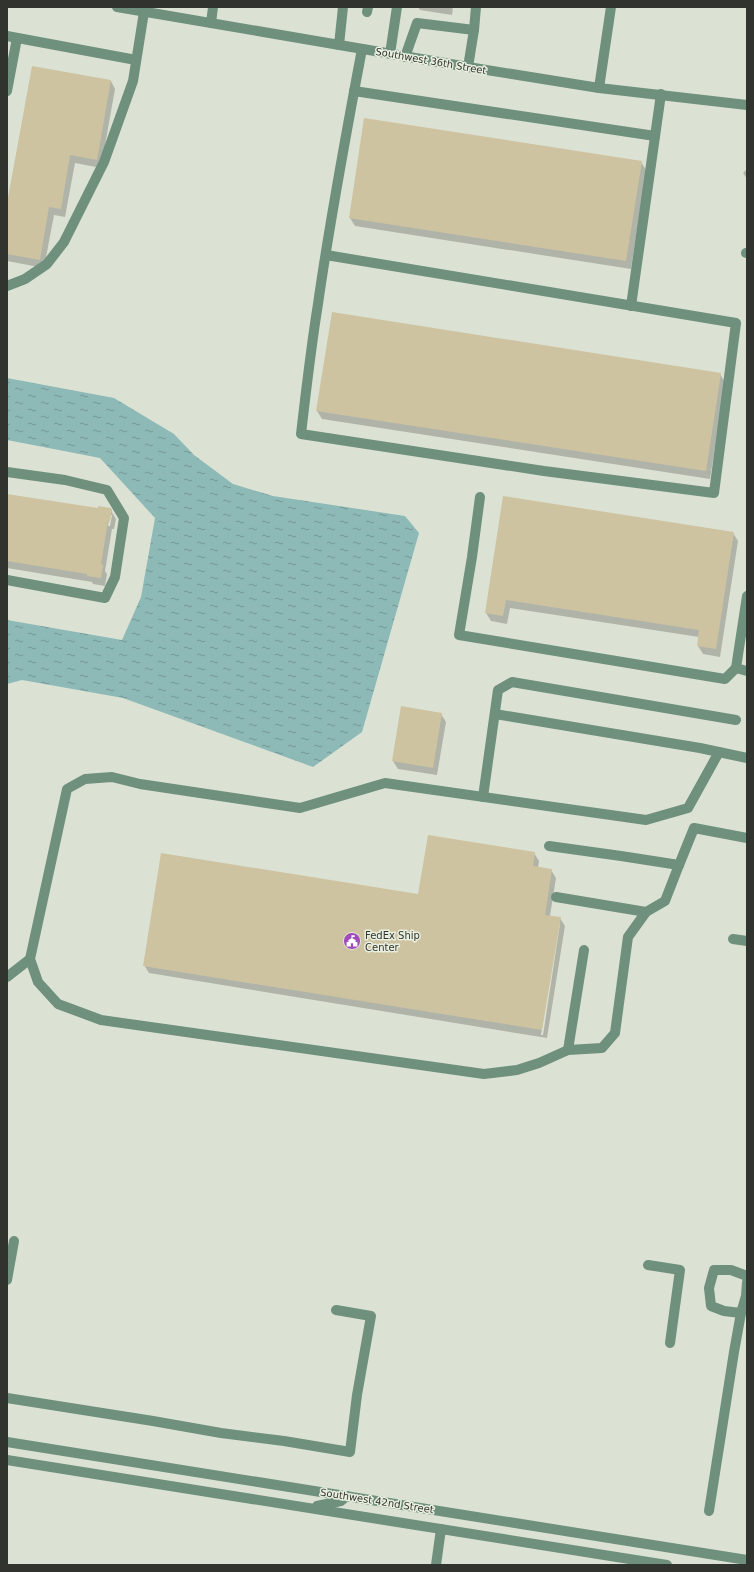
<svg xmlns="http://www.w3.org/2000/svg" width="754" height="1572" font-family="'DejaVu Sans',sans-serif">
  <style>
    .water { fill: url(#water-ripples) }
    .shadow { fill: #0003; fill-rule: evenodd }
    .building { fill: #cec3a1 }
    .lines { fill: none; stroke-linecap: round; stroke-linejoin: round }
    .minor { stroke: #6e907d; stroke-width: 10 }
    .labels { text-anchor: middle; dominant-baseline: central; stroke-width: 3; stroke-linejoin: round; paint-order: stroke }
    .street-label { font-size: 10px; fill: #31342e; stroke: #e9f0e0 }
    .poi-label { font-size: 10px; fill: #31342e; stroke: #e9f0e0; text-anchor: start }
  </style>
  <defs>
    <pattern id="water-ripples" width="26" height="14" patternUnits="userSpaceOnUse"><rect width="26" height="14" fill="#8db9b7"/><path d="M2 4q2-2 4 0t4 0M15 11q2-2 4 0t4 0" fill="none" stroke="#749795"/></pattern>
  </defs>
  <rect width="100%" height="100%" fill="#dce2d3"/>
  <!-- water -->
  <polygon class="water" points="7,378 114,398 174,434 194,455 233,484 273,496 405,516 419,533 362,732 313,767 123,698 22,680 7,684 7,620 122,640 141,597 155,518 100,458 7,440"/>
  <!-- shadow -->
  <g class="shadow">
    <polygon points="418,7 453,7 452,15 420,10"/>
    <polygon points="111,81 115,89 101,168 75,163 65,217 54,215 44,268 7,261 7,208"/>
    <polygon points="641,162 646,170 631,269 355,226 350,218"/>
    <polygon points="747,169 747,179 743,173"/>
    <polygon points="720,374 725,382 710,479 322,419 317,411"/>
    <path d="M7,495L99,510L110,509L116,519L114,529H112L105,571L107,574L105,586L93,584L92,582L7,568ZM110,515H112L110,526H108Z"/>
    <polygon points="504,497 733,533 738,541 720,657 703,654 698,646 699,637 510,608 507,624 491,621 486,613"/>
    <polygon points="441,714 446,722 437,775 398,769 393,761"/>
    <path d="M534,853L539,861L538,868L551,870L556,878L550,916L560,918L565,926L547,1038L149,973L144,965L419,895ZM558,924H560L543,1035H541Z"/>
  </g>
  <!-- building -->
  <g class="building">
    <polygon points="32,66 111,80 97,160 70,155 61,209 49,207 40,260 7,254 7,203"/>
    <polygon points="364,118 642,161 626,261 349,218"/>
    <polygon points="332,312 721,373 706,471 316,411"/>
    <polygon points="7,494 98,508 98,506 111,508 112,510 110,521 108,521 101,564 103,565 101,578 87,576 87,574 7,561"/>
    <polygon points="503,496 734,532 716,649 697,646 699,630 506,600 503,616 485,613"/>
    <polygon points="401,706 442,713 433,768 392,761"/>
    <polygon points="428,835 535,852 533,866 552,869 545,915 561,917 542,1030 143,966 161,853 418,894"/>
  </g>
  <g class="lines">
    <!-- minor -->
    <g class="minor">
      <polyline points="117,7 468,67 599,88 747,105"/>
      <polyline points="367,12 368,7"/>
      <polyline points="211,23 213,7"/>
      <polyline points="474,30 476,7"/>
      <polyline points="7,36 136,60"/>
      <polyline points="339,45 343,7"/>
      <polyline points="390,54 397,7"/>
      <polyline points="405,57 417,23 474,30 468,67"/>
      <polyline points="599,88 611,7"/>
      <polyline points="7,91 17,38"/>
      <polyline points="354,91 655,136"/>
      <polyline points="746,253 747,253"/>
      <path d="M326,255L736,323L714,493L544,471L301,434C306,391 311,347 318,304C330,219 346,134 362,49"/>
      <polyline points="7,286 25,279 47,264 64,242 104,162 133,81 144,12"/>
      <polyline points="631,306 661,94"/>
      <polyline points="7,472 65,480 107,490 124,518 115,577 105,598 7,580"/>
      <polyline points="480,497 472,557 459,635 725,679 736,668"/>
      <polyline points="747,596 736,668 747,671"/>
      <polyline points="495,714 700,748 747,758"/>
      <polyline points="483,797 498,690 512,682 736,720"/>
      <polyline points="549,846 621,856 679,865 694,828 747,838"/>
      <polyline points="556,897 646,912 665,901 679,865"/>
      <polyline points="733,939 747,941"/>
      <polyline points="584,950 568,1050 602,1048 615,1033 628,937 646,912"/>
      <polyline points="7,977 30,959"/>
      <polyline points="568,1050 539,1063 517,1070 484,1074 101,1020 58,1004 38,982 30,959 67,789 85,779 112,777 140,784 300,808 385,783 646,820 688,808 719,752"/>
      <polyline points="648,1265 680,1270 670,1343"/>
      <polyline points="7,1280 14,1241"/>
      <polyline points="741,1313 724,1311 711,1306 709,1288 714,1270 731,1270 747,1276"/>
      <polyline points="7,1398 153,1421 221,1433 284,1441 350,1452 357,1395 371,1316 336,1310"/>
      <polyline points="7,1442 747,1560"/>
      <polyline points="7,1460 667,1565"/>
      <polyline points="317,1506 341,1501 347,1496"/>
      <polyline points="709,1511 734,1352 741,1313 746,1296 747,1282"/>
      <polyline points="436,1565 441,1529"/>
    </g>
  </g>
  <!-- icons -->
  <defs>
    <g id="civic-disc" transform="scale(0.9)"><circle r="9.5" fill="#a04cba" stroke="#e9f0e0"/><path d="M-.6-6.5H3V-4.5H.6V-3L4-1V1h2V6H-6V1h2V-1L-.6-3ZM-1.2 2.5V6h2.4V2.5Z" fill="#fff"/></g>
  </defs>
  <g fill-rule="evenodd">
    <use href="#civic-disc" x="352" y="941"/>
  </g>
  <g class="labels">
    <!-- street labels -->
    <g class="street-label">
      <text transform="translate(431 61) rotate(10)">Southwest 36th Street</text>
      <text transform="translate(377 1501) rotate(9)">Southwest 42nd Street</text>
    </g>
    <!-- poi labels -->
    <g class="poi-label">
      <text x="365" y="935">FedEx Ship<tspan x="365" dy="12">Center</tspan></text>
    </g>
  </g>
  <!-- border -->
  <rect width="754" height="1572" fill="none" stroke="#31342e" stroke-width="16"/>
</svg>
